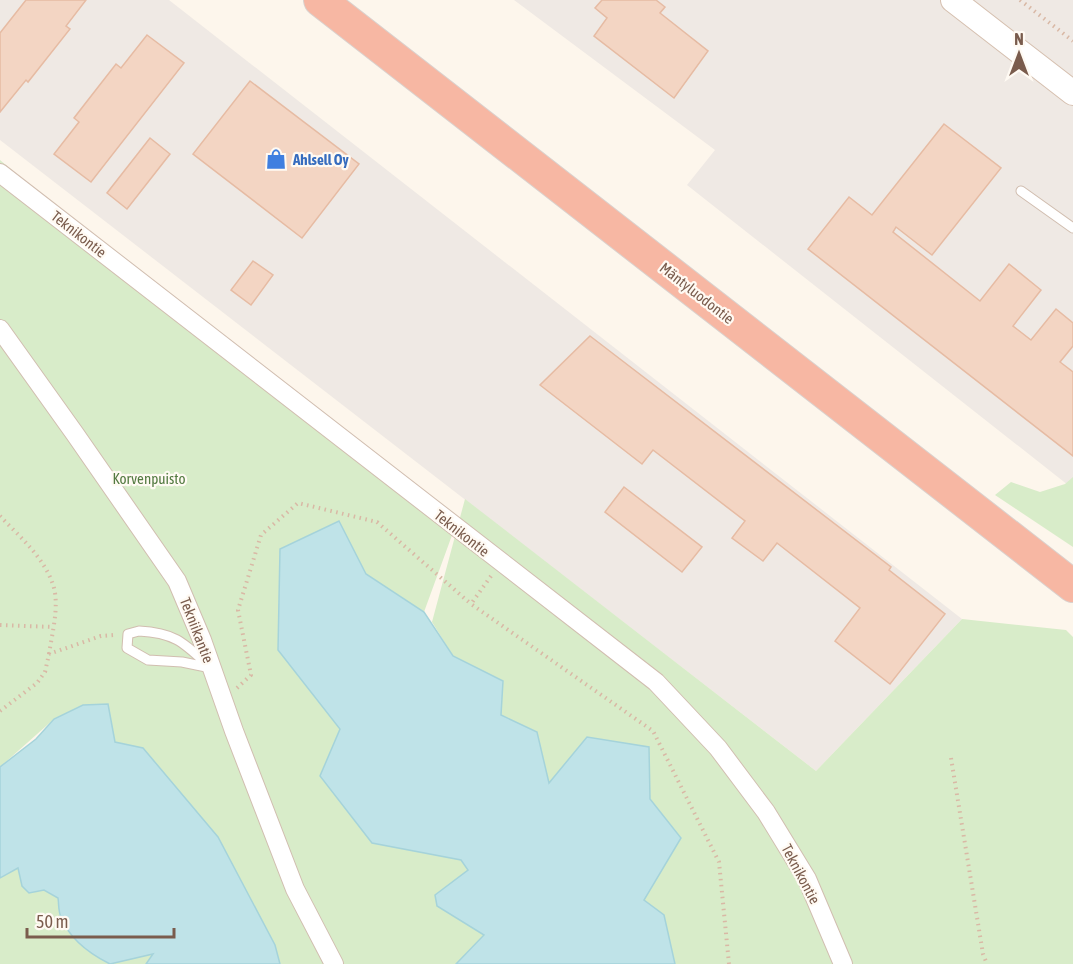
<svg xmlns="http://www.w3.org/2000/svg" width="1073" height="964" font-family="'Asap Condensed',sans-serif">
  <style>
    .industrial { fill: #efe9e4 }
    .green { fill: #d8ecc9 }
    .water { fill: #bfe3e8; stroke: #a5d3da; stroke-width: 1.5 }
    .building { fill: #f3d5c3; stroke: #e6bba3; stroke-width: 1.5 }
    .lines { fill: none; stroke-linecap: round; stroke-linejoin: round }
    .lane-casing { stroke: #d1beb0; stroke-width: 11 }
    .street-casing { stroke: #d1beb0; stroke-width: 20 }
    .secondary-casing { stroke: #d6c0b0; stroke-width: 26 }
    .highway-casing { stroke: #dad1cd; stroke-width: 34 }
    .path { stroke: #d9b8a5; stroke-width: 4; stroke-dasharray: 1.5 4.5; stroke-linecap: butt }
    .lane { stroke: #fff; stroke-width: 9 }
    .street { stroke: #fff; stroke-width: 18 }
    .secondary { stroke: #fff; stroke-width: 24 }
    .highway { stroke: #f7b7a3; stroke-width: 32 }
    .labels { text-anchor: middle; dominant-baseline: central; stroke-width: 4.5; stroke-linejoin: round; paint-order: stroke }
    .shop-label { font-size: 15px; font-weight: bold; fill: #366cbe; stroke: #fffaf3; text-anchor: start }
    .street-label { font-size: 15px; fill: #7a5c4d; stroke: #fffaf3 }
    .park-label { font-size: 15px; fill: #537a41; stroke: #fffaf3 }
  </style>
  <rect width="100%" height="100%" fill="#fdf6ec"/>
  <!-- industrial -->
  <g class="industrial">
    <polygon points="0,0 169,0 962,619 816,771 0,140"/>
    <polygon points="514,0 1073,0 1073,489 687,185 715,150"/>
  </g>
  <!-- green -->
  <g class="green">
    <polygon points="0,160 178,312 455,527 424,612 366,574 339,521 280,549 278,650 340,729 372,843 461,860 468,870 437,906 484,935 456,964 280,964 275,945 218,837 115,742 54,719 0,767"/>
    <polygon points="1073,477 1073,547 995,495 1011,482 1040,492 1065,484"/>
    <polygon points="465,499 816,771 962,619 1066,630 1073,637 1073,964 675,964 664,915 644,900 681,838 650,799 649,747 549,783 537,732 501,715 503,681 453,656 432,622"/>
    <polygon points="18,868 22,886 44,890 58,898 60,916 154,954 146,964 0,964 0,878"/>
  </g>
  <!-- water -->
  <g class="water">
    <polygon points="339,521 366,574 424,612 453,656 503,681 501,715 537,732 549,783 587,737 649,747 650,799 681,838 644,900 664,915 675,964 456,964 484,935 437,906 435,895 468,870 461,860 372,843 320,776 340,729 278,650 280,549"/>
    <path d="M108,704L115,742L143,748L218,837L275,945L280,964H146L153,954L110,964C90,954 69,938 61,917C58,911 59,904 58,898L44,890L29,893L22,886L18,868L0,878V767L36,739L54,719L83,705Z"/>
  </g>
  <!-- building -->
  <g class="building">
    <polygon points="26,0 86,0 66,26 70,29 28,82 26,80 0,112 0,33"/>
    <polygon points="602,0 656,0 665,7 660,13 708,51 674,98 594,36 607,18 595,8"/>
    <polygon points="147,35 184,63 91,182 54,154 79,122 74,118 116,64 121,68"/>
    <polygon points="250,81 359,164 302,238 193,154"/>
    <polygon points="944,124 1001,168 932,255 896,227 893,232 980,301 1009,264 1041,290 1013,326 1031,340 1056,309 1073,323 1073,346 1060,362 1073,372 1073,456 808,249 849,197 872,215"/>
    <polygon points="150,138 170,154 127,209 107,193"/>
    <polygon points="253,261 273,275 251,305 231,290"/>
    <polygon points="590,336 891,567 889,570 945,614 890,684 835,641 860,608 777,543 763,561 732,538 745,521 653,450 642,464 540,385"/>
    <polygon points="624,487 702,547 682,572 605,512"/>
  </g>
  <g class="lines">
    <!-- lane casing -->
    <g class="lane-casing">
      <g id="lane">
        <polyline points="1021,191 1073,228"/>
        <path d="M139,631C177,633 185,644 211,668L182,662L148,660L127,648L128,634Z"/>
      </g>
    </g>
    <!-- street casing -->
    <g class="street-casing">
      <g id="street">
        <polyline points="0,173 656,682 718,748 766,812 807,879 843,964"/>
        <polyline points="0,329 75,434 177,581 202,640 234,731 295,889 334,964"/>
      </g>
    </g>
    <!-- secondary casing -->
    <g class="secondary-casing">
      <polyline id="secondary" points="953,0 1073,93"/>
    </g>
    <!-- highway casing -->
    <g class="highway-casing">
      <polyline id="highway" points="320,0 1073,586"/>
    </g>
    <!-- path -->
    <g class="path">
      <polyline points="1020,0 1073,41"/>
      <path d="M0,516C20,537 46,559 54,588C59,608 52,634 49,654"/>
      <polyline points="491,576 471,604 653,731 719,862 729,964"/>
      <polyline points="0,625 53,627"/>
      <polyline points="237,688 251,675 238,610 261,535 298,503 377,522 471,604"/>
      <polyline points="0,711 37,683 45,672 49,654 101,636 114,635"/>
      <polyline points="951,758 983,954 987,964"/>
    </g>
    <!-- lane -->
    <use href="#lane" class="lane"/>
    <!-- street -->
    <use href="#street" class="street"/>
    <!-- secondary -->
    <use href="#secondary" class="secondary"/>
    <!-- highway -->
    <use href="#highway" class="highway"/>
  </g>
  <!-- icons -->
  <defs>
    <g id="shop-bare" transform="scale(1.62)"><path d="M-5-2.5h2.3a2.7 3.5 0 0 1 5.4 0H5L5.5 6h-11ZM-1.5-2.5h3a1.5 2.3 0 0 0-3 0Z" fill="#3f7fe0" stroke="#fffaf3" stroke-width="2.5" paint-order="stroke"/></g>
  </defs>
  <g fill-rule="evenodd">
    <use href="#shop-bare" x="276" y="159"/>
  </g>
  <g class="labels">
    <!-- shop labels -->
    <g class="shop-label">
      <text x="293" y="159">Ahlsell Oy</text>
    </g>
    <!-- street labels -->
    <g class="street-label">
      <text transform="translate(79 234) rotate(38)">Teknikontie</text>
      <text transform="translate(697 293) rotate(38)">Mäntyluodontie</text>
      <text transform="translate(462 533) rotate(38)">Teknikontie</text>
      <text transform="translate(197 630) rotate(69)">Tekniikantie</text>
      <text transform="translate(801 874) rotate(62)">Teknikontie</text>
    </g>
    <!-- park labels -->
    <g class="park-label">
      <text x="149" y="478">Korvenpuisto</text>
    </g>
  </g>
  <!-- north arrow -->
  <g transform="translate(1019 54)" stroke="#fffaf3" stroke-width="4.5" paint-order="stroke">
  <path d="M0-4.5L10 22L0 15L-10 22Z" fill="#7a5c4d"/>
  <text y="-9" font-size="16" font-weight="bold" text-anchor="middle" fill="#7a5c4d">N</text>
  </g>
  <!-- scale -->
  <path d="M27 928v9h147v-9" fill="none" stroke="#7a5c4d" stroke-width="3"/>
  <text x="36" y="928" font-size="18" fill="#7a5c4d" stroke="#fffaf3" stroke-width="4.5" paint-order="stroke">50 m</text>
</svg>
